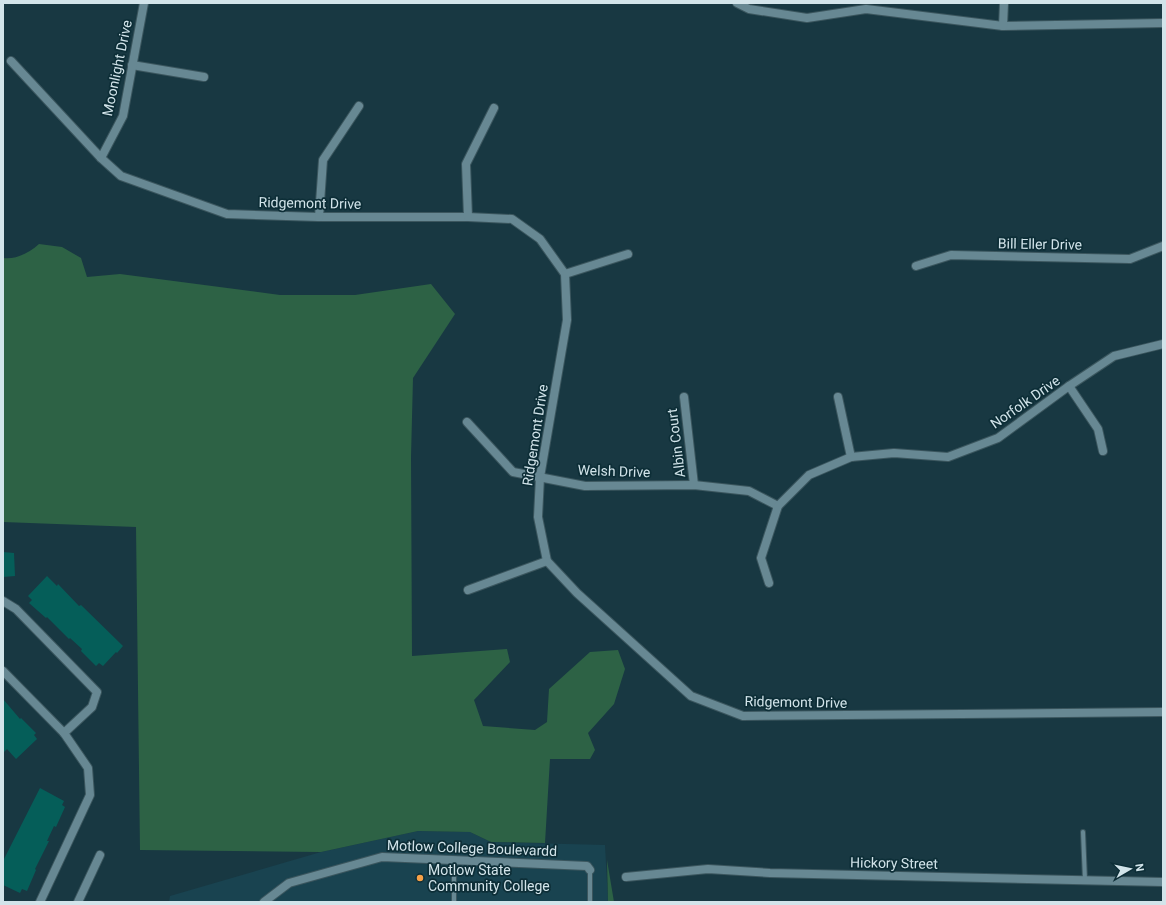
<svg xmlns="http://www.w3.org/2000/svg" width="1166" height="905" font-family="Roboto,sans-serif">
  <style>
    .built { fill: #194350 }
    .green { fill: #2d6245 }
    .building { fill: #055e59 }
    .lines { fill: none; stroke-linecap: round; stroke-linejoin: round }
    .service-casing { stroke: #3b565e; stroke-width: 6 }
    .minor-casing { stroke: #3b565e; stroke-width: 10 }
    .service { stroke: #678893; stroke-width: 4 }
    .minor { stroke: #678893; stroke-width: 8 }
    .poi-dot { fill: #f7a148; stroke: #0d2e37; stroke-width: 1.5 }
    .labels { text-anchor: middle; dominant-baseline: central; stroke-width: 3.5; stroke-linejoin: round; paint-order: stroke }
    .street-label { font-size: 14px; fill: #d2e4ea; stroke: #0d2e37 }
    .poi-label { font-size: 14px; fill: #d2e4ea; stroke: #0d2e37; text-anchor: start }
  </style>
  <rect width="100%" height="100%" fill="#183842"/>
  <!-- built -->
  <polygon class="built" points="418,831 470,832 491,842 605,845 608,902 169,902 170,896 321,852"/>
  <!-- green -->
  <g class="green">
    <path d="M39,244L62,247L81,258L87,277L120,274L280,295H355L431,284L455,314L413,378L411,457L412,656L507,649L510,662L474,700L483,726L535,730L547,722L549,689L590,652L618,650L625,669L614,704L588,733L595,750L590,759H550L545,843L491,842L470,832L418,831L321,852L140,850L136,527L3,522V258C15,260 29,253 39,244Z"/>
    <polygon points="607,860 614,902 608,902"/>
  </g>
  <!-- building -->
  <g class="building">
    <polygon points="3,552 14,553 15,576 3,577"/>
    <polygon points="47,576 57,586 58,584 79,606 81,605 123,646 117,653 116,652 103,666 99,663 96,666 81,651 82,649 70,638 69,639 47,617 46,618 29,603 32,600 28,596"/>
    <polygon points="3,699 20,719 21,718 36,733 34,735 37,739 16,759 7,749 3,753"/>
    <polygon points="40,788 64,801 62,805 65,807 56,827 54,826 47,841 49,841 35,869 36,870 27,891 22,889 20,893 3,885 3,861"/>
  </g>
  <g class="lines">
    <!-- service casing -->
    <g class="service-casing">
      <g id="service">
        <polyline points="1083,832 1085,880"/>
        <polyline points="454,902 454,860"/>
        <polyline points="590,902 590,870"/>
      </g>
    </g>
    <!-- minor casing -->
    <g class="minor-casing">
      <g id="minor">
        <polyline points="737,3 749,9 807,18 866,9 1003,26 1163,23"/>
        <polyline points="1003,26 1004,3"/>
        <polyline points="11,61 101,158 121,176 227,214 319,217 468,217 512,219 540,239 565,274 567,320 540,477 538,517 547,561 577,593 691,696 743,716 1163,712"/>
        <polyline points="132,65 204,77"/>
        <polyline points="101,158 123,116 144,3"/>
        <polyline points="319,217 323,160 359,106"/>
        <polyline points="468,217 466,164 494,108"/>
        <polyline points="916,266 951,255 1130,259 1163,246"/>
        <polyline points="565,274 628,254"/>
        <polyline points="1069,386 1098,429 1103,451"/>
        <polyline points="684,397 694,485"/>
        <polyline points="838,397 851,457"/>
        <polyline points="467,422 513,472 585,486 694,485 749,491 778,506"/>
        <polyline points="769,583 761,558 778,506 809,475 851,457 894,453 948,457 998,438 1069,386 1114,356 1163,344"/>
        <polyline points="468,590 547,561"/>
        <polyline points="3,601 16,609 97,692 92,707 64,733"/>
        <polyline points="3,671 64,733 88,768 90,795 40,902"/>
        <polyline points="626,877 708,869 770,873 1163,882"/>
        <polyline points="78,902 100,855"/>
        <polyline points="264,902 289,883 382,857 587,866 590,870"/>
      </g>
    </g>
    <!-- service -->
    <use href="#service" class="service"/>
    <!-- minor -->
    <use href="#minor" class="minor"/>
  </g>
  <!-- markers -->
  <circle class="poi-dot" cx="420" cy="878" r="4"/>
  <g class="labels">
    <!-- street labels -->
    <g class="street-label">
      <text transform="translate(117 68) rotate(-78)">Moonlight Drive</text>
      <text transform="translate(310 203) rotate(1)">Ridgemont Drive</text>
      <text transform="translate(1040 244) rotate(1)">Bill Eller Drive</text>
      <text transform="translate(1025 402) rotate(-35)">Norfolk Drive</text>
      <text transform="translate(535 435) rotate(-81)">Ridgemont Drive</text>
      <text transform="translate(676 443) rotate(-97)">Albin Court</text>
      <text transform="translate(614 471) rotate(2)">Welsh Drive</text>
      <text transform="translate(796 702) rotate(1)">Ridgemont Drive</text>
      <text transform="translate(472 848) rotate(2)">Motlow College Boulevardd</text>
      <text transform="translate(894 863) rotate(1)">Hickory Street</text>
    </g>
    <!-- poi labels -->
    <g class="poi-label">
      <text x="428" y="870">Motlow State<tspan x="428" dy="16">Community College</tspan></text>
    </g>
  </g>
  <!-- border -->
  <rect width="1166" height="905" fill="none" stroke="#d2e4ea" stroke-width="8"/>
  <!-- north arrow -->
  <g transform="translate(1130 869) rotate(81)" stroke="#0d2e37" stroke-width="3" paint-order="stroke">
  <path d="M0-3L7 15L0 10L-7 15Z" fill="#d2e4ea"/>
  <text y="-6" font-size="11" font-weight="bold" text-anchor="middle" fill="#d2e4ea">N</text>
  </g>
</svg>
